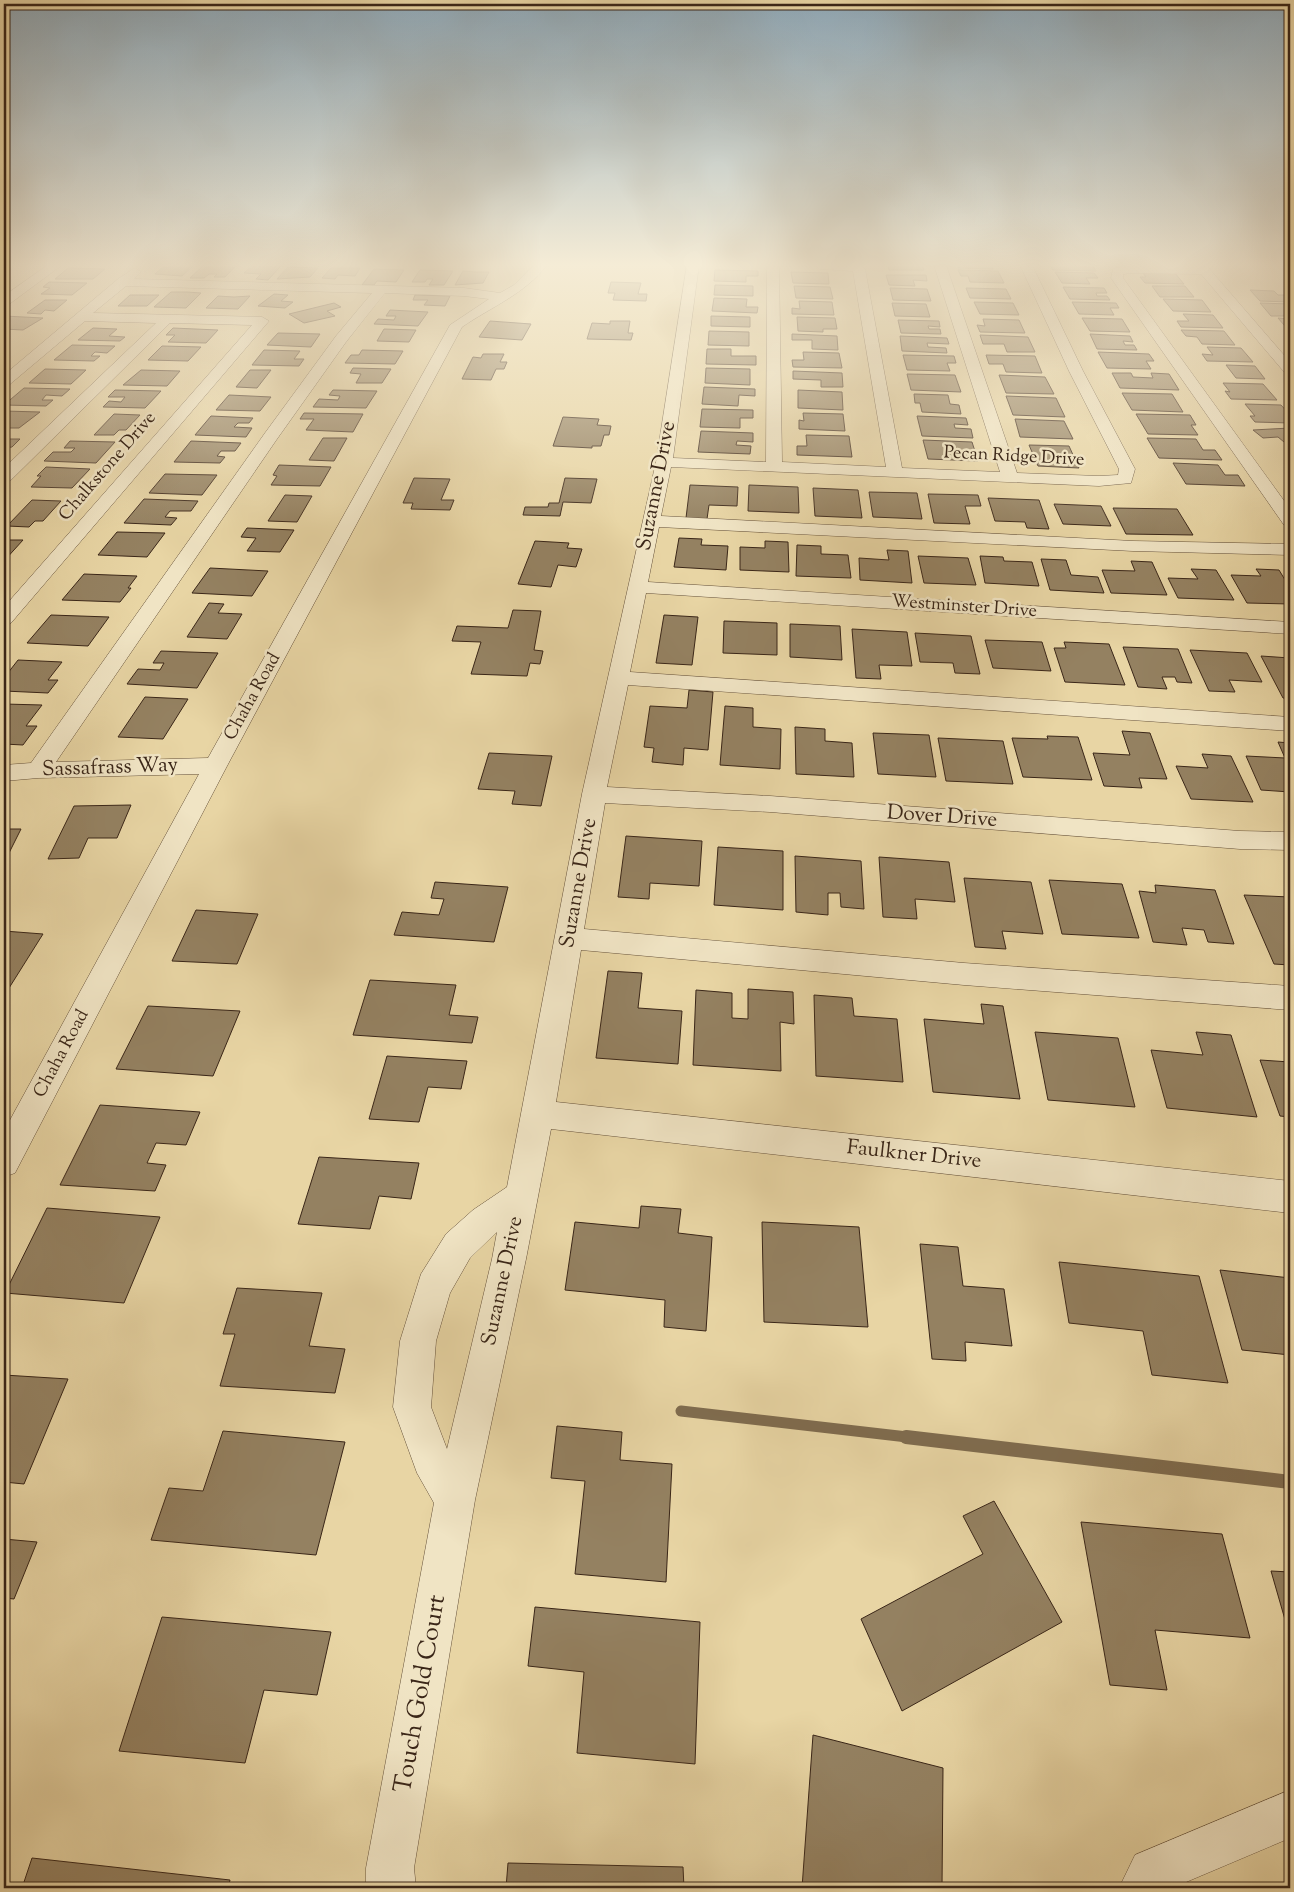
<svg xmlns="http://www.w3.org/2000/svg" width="1294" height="1892" font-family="'Sorts Mill Goudy',serif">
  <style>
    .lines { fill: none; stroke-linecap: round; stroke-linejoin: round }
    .stream-far1 { stroke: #7f6c4f; stroke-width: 11 }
    .stream { stroke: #7f6c4f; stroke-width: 14 }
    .building { fill: #948161; stroke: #3a2618 }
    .minor-casing { stroke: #66523b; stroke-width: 1 }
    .minor { fill: #f0e4c4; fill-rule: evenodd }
    .labels { text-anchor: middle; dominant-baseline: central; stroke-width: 5; stroke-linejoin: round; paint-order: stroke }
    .far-street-label { font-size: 18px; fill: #3a2618; stroke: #f0e4c4 }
    .street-label { font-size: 21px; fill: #3a2618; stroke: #f0e4c4 }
    .near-street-label { font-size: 25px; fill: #3a2618; stroke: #f0e4c4 }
  </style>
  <rect width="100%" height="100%" fill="#e8d5a4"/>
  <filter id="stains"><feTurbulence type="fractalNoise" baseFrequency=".004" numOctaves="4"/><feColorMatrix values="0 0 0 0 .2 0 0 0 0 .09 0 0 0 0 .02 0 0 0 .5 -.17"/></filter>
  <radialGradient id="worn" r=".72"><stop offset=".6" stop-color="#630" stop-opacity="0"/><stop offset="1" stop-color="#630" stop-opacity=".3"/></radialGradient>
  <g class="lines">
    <!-- stream-far1 -->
    <polyline class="stream-far1" points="681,1411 916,1438"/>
    <!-- stream -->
    <polyline class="stream" points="906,1437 1290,1482"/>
  </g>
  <!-- building -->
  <g class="building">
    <polygon points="165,265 194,265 182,276 155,274"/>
    <polygon points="204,265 237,265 225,277 214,277 217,274 209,274 204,278 190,278"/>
    <polygon points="888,265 916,265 922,266 924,270 889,270"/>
    <polygon points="958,265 992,265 993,269 958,268"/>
    <polygon points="1050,265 1093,266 1096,271 1053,270"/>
    <polygon points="252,266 281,266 268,280 256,279 261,274 244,273"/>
    <polygon points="288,267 318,268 310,277 277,279"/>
    <polygon points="68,268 105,269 93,279 55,279"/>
    <polygon points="331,268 360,268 355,276 338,275 335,279 322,278"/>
    <polygon points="374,269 404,270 396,282 377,281 374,285 362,285"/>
    <polygon points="420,270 453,271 444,285 429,285 433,279 427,279 425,282 412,282"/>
    <polygon points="715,270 758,271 758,276 746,276 746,282 714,281"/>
    <polygon points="958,270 998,271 1004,283 970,282 968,276 961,276"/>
    <polygon points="463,271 475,272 489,272 483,283 455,285"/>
    <polygon points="791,272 828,273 829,284 793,283"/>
    <polygon points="1055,272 1094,273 1098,278 1086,278 1090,284 1062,283"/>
    <polygon points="1142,272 1174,272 1184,284 1145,283 1140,277 1146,277"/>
    <polygon points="886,275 926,275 927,281 913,280 915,286 889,285"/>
    <polygon points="49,282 87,283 72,295 41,294 50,288 43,287"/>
    <polygon points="611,282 641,283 638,294 647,294 646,301 613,300 615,293 608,293"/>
    <polygon points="715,285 753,286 753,296 714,295"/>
    <polygon points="794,286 830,287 833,299 796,298"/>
    <polygon points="1152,286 1185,286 1194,297 1160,297"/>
    <polygon points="1063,287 1104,288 1107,293 1096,293 1097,296 1107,296 1110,300 1070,299"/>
    <polygon points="890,288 927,289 931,301 893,300"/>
    <polygon points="966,288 1006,289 1011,299 970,298"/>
    <polygon points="1250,290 1274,291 1278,295 1290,295 1290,302 1260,301"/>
    <polygon points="171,292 187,292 201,293 186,308 154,307"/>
    <polygon points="274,294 288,295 281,301 293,302 285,308 258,306"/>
    <polygon points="130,295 159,295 147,306 118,306"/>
    <polygon points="415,295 450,296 445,306 424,305 428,300 413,300"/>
    <polygon points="218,296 234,297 250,296 238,309 206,308"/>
    <polygon points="714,298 747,299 746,307 758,307 757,313 712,311"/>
    <polygon points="1163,299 1202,300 1211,312 1173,311"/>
    <polygon points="45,300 67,300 54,311 45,310 41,314 27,313"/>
    <polygon points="799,301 832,302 834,315 792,314 792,308 800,309"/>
    <polygon points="974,302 1013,303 1019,315 980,314"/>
    <polygon points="1072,302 1116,303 1119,308 1110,308 1114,315 1079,314"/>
    <polygon points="334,303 341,307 327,311 335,316 304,323 289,314"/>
    <polygon points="892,303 926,304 930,317 895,316"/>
    <polygon points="1260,303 1290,304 1290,316 1271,316"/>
    <polygon points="390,310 428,312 418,326 374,324 378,319 394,320 396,316 386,316"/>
    <polygon points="1183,314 1213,315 1223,328 1181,327 1177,321 1189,321"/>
    <polygon points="4,316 43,318 23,330 4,329"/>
    <polygon points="711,316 750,317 750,327 711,326"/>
    <polygon points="797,317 835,318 837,329 823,329 823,332 798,331"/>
    <polygon points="1082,318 1122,319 1130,332 1090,331"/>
    <polygon points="1278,318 1290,319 1290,332"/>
    <polygon points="983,319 1019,320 1025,333 980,332 977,325 985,326"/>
    <polygon points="898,320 939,321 940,327 928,326 929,329 940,329 941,334 901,333"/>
    <polygon points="490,321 531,324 522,340 479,337"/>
    <polygon points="610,321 630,321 628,333 633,333 631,340 587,339 592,323 610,324"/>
    <polygon points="93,328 117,329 109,336 125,337 120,341 78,340"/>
    <polygon points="173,328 218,330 206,343 168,342 175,335 166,335"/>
    <polygon points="384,329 416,330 409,342 377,341"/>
    <polygon points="1181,330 1224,331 1235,345 1202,344 1197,337 1186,336"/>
    <polygon points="709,331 749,332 749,346 708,345"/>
    <polygon points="278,333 320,334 311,347 267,345"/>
    <polygon points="792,334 837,336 838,350 812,349 812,340 792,340"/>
    <polygon points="1090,334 1130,336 1133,342 1123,341 1125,345 1134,345 1137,350 1097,349"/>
    <polygon points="980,335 1028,337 1035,352 1007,352 1004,344 983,344"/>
    <polygon points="900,336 947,338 949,344 927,343 928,347 946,348 947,353 902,351"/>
    <polygon points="72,345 115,346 107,353 95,352 91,356 100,356 94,361 54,360"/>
    <polygon points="162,346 201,347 188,361 148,360"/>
    <polygon points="1207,347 1241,348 1253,362 1207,361 1202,354 1213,355"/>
    <polygon points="707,349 731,349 731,356 756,356 756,365 706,364"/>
    <polygon points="264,350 300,351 294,359 304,359 299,366 252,365"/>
    <polygon points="362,350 403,351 395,364 345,363 351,355 359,355"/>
    <polygon points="803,352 839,353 842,368 793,367 792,360 804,360"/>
    <polygon points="1098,352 1149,354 1154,361 1146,361 1151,369 1107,368"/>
    <polygon points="483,354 504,354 500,362 507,362 504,369 496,369 491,380 462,379 473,357 481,358"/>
    <polygon points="903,355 954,356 956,363 947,363 950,371 907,370"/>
    <polygon points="986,355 1035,356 1042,373 1006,372 1003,364 989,364"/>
    <polygon points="1226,365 1255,366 1265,379 1236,378"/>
    <polygon points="353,368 391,369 382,383 356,383 361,374 350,373"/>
    <polygon points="706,368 750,369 750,385 705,383"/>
    <polygon points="45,369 86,370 71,384 29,383"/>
    <polygon points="141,370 180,371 167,386 123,385"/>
    <polygon points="250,370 271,370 257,388 236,387"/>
    <polygon points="793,371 842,373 843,387 821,387 821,380 793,379"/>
    <polygon points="1112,373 1131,373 1133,377 1153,378 1151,373 1169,374 1179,390 1120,388"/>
    <polygon points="907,374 955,375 961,392 911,390"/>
    <polygon points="999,375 1045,377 1054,394 1006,393"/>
    <polygon points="1223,383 1263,384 1277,400 1231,399 1225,391 1230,392"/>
    <polygon points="704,387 755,389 755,396 739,395 738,406 702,404"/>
    <polygon points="24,388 70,389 62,396 46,395 42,400 53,400 46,406 4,405"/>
    <polygon points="115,390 161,391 145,408 103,407 109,401 121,402 125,397 108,397"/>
    <polygon points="333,390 377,391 366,408 313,407 319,399 338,400 340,396 329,395"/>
    <polygon points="798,390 842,392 843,410 798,408"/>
    <polygon points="1122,393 1172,394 1183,412 1132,410"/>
    <polygon points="914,394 948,395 950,404 959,405 961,414 922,412 920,403 915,403"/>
    <polygon points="229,395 271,397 260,411 216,410"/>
    <polygon points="1006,396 1056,398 1065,417 1013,415"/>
    <polygon points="1245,404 1281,405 1290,415 1290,423 1255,422 1250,416 1255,416"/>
    <polygon points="702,409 753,410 753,418 740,418 740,428 700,427"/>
    <polygon points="4,411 40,412 19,428 4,428"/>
    <polygon points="304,413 363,414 353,432 306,430 314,419 300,419"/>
    <polygon points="803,413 843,414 845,431 799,429 799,420 804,421"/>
    <polygon points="114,414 140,415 126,430 119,430 114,435 94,435"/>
    <polygon points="1136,414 1190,415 1196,425 1191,425 1198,435 1148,434"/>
    <polygon points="211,416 253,418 249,423 238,423 234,427 252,428 246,437 195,435"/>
    <polygon points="917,416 966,418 968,425 954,424 955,428 971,429 973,438 922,436"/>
    <polygon points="563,417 599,419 597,425 611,426 609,435 604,435 601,446 592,446 592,448 553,446"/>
    <polygon points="1015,419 1064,421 1073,439 1020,437"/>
    <polygon points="1290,428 1290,447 1278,437 1263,438 1253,430"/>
    <polygon points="701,431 753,433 753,442 737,441 736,445 751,446 750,454 698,452"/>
    <polygon points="806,435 849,436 852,457 797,455 797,446 807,446"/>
    <polygon points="323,438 347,438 334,461 309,460"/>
    <polygon points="1147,438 1196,439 1203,450 1215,450 1222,460 1159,458"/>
    <polygon points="4,439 20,439 12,447 4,448"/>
    <polygon points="923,440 972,442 978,461 928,459"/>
    <polygon points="70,441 115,442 96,463 44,461 53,452 71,452 75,448 64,448"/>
    <polygon points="191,441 241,443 235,451 221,451 217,456 225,457 220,463 174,462"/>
    <polygon points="1029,445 1069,446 1079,468 1038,466"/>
    <polygon points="1173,463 1218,465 1225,475 1238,475 1245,486 1186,484"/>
    <polygon points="279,465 331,467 320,486 271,485 277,476 273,475"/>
    <polygon points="46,467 90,469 72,488 31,487 41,476 37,476"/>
    <polygon points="165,474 217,475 202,495 149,493"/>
    <polygon points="414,478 450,479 441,500 454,500 450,510 411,509 413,503 403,503"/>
    <polygon points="565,478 597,479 591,503 563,502 560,516 523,515 525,507 548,507 549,503 559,503"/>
    <polygon points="690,485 738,487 737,506 709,505 707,519 686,518"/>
    <polygon points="749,485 798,487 799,513 748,511"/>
    <polygon points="813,488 858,490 862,518 815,516"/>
    <polygon points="869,492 917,493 922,519 873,517"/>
    <polygon points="928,494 978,495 981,506 965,506 970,524 934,523"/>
    <polygon points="285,495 312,496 297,522 268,521"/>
    <polygon points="988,498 1039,500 1049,529 1027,528 1025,522 995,521"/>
    <polygon points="144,499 198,501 191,511 170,511 165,517 177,518 171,525 124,523"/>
    <polygon points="32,500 61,501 43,521 35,521 29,527 7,526"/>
    <polygon points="1054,504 1101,506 1111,526 1063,524"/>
    <polygon points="1113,508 1177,509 1193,535 1126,534"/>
    <polygon points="247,528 294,530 280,552 247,551 256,538 241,537"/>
    <polygon points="117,532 165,533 147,557 98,555"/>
    <polygon points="679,538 702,539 701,545 728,546 726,570 674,567"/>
    <polygon points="4,540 23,540 4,561"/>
    <polygon points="535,541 569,543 567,548 582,549 576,567 558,565 551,587 518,584"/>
    <polygon points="765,541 788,542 789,572 740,570 740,547 765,548"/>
    <polygon points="797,545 821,546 821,554 848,555 851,578 796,576"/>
    <polygon points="887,550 908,551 912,583 860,580 859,558 889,560"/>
    <polygon points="918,556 968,558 976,585 924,583"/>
    <polygon points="980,556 1003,557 1004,561 1032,562 1039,586 985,583"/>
    <polygon points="1041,559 1066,560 1071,575 1098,577 1104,593 1050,590"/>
    <polygon points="1131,561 1152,562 1167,595 1111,593 1102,570 1135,571"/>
    <polygon points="210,568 268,571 252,596 192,593"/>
    <polygon points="1191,569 1216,570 1234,600 1178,598 1168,578 1198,579"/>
    <polygon points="1256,569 1279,570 1290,588 1290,604 1247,603 1231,575 1261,576"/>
    <polygon points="84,574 137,576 128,588 131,588 120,602 62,600"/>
    <polygon points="209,603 224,604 218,613 242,614 227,639 187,637"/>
    <polygon points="513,610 541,611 534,650 543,651 540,664 530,663 527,676 471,674 481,642 452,641 457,626 508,628"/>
    <polygon points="51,615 109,617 88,646 27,643"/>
    <polygon points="664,615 698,617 692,665 656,663"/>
    <polygon points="724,621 777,623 777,655 723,653"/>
    <polygon points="790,624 840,626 842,660 790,657"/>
    <polygon points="852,629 907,632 912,666 879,665 881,679 856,678"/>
    <polygon points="915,633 971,636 980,674 955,673 953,663 920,662"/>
    <polygon points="985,640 1042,642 1051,671 993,668"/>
    <polygon points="1064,642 1109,644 1125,685 1065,682 1054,648 1066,648"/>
    <polygon points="1123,647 1178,649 1192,683 1177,682 1175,677 1162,677 1167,689 1138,687"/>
    <polygon points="1190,650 1247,653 1262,682 1229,680 1235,692 1209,691"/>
    <polygon points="161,651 218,653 197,688 127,684 138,669 160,670 164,663 153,663"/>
    <polygon points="1261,656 1290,658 1290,699 1283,698"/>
    <polygon points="18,660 62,662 48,680 58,680 48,693 4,691 4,678"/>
    <polygon points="689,690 713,692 708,750 684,748 683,765 652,762 654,748 644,747 650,706 687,708"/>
    <polygon points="145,697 188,699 163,739 118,737"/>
    <polygon points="4,704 42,705 26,726 37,726 23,745 4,744"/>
    <polygon points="725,706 753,708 753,727 781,729 780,769 720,765"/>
    <polygon points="795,727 825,729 825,741 852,743 854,777 796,774"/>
    <polygon points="1122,731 1150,733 1167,779 1139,778 1142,788 1104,786 1093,753 1130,755"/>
    <polygon points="873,733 929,735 936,777 878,774"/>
    <polygon points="1047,736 1078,737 1092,780 1023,777 1012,738 1048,739"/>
    <polygon points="938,738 1003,741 1013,784 946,781"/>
    <polygon points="1278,742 1290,743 1290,792 1261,790 1246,756 1285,758"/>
    <polygon points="489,753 552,756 541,806 512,804 515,791 478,789"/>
    <polygon points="1202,754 1231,756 1253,802 1191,799 1176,766 1208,768"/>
    <polygon points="131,805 117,838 88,838 79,858 48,859 74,806"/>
    <polygon points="4,829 21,829 4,863"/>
    <polygon points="626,836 702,841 699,886 650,883 649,899 618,897"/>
    <polygon points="718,847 783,851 783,910 714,905"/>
    <polygon points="795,856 861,861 864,909 841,907 840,893 828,893 828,915 796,912"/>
    <polygon points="879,857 949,862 955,902 915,899 917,919 883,917"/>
    <polygon points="964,878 1031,882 1043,934 1002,931 1006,949 975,947"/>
    <polygon points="1049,880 1122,884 1139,938 1062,934"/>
    <polygon points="435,882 508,887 494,942 394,935 402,912 439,915 444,899 431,898"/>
    <polygon points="1155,885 1215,890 1234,944 1208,942 1204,930 1182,928 1187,945 1153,942 1139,891 1156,893"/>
    <polygon points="1244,895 1290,897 1290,965 1274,964"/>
    <polygon points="196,910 258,914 237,964 172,961"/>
    <polygon points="4,931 43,934 4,996"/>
    <polygon points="608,971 642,973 638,1008 682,1011 678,1064 596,1058"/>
    <polygon points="370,980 456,985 449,1015 478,1017 472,1043 353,1035"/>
    <polygon points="748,989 793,992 794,1024 780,1022 781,1071 693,1065 696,990 732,993 732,1018 748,1019"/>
    <polygon points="814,995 852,998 854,1016 897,1019 903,1082 816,1076"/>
    <polygon points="981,1004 1003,1006 1020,1099 933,1092 924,1019 984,1024"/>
    <polygon points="148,1006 240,1011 213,1076 116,1069"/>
    <polygon points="1035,1032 1118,1038 1135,1107 1048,1100"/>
    <polygon points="1196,1032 1231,1035 1257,1117 1167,1108 1151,1050 1203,1055"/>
    <polygon points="387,1056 467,1061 461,1089 428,1087 419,1122 369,1119"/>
    <polygon points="1260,1060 1290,1062 1290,1117 1280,1116"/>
    <polygon points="100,1105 200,1112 186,1145 156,1143 147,1163 166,1165 155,1191 60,1185"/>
    <polygon points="319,1157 419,1163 411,1199 379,1196 370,1229 298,1224"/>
    <polygon points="641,1206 681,1209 678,1233 712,1237 706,1331 664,1327 665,1300 565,1290 575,1222 639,1228"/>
    <polygon points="47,1208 160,1217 124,1303 5,1293"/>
    <polygon points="762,1222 859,1227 868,1327 764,1322"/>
    <polygon points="920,1244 958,1247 963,1286 1004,1289 1012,1346 965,1342 966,1361 932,1359"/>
    <polygon points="1059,1262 1199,1276 1228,1383 1152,1375 1143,1331 1069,1323"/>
    <polygon points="1220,1270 1290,1278 1290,1355 1242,1350"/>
    <polygon points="237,1288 322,1293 309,1346 345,1349 335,1393 220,1386 235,1334 223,1334"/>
    <polygon points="4,1375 68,1379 24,1484 4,1482"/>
    <polygon points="557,1426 622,1432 620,1460 672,1464 666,1582 575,1574 585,1481 551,1478"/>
    <polygon points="223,1431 345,1442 316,1555 151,1540 169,1488 203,1491"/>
    <polygon points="994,1501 1062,1622 902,1711 861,1619 983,1554 963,1516"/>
    <polygon points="1081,1522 1222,1534 1250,1638 1155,1630 1167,1690 1110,1685"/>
    <polygon points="4,1539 37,1542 14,1599 4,1598"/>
    <polygon points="1271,1571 1290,1572 1290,1637"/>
    <polygon points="535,1607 700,1622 695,1764 577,1753 584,1672 528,1666"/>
    <polygon points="162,1617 331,1632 317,1695 264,1690 245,1763 119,1751"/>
    <polygon points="813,1735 943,1768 942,1888 802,1888"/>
    <polygon points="32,1858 230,1880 228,1888 22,1888"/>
    <polygon points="508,1863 683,1867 684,1888 506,1888"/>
  </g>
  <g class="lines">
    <!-- minor casing -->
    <g class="minor-casing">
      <g id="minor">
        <polygon points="48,265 62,265 8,305 4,306 4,296"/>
        <path d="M534,265H547C525,294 491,307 462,327L227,766L15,1173L4,1177V1131L199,774L38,778L4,781V765L31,763L265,433L336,336L372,293L126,286L93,313L262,317L269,321L11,623L4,625V607L252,325L170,323L10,481L4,482V468L156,323L85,321L9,385L4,386V375L118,279L135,268L141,272L134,279L464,288L500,293L514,285ZM385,293L464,296L489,299L450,325L208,758L56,762L277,439L346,342Z"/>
        <path d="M687,265H699L673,458L766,462L767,265H779L782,462L886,467L853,271L820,269L814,265H859L865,269L902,468L1000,472L934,265H946L1017,473L1099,476L1118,475L1119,469L1069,371L1020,265H1032L1083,371L1135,469L1131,483L1099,486L671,467L661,516L1133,541L1290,544V555L1133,551L659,527L648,582L1290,622V634L646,593L630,672L1290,717V731L628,685L607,787L770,796L1240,831L1290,832V850L1240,849L770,812L605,803L584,929L964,963L1290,986V1010L964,985L581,950L556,1102L1290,1181V1213L551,1129L526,1259L475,1500L414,1868L416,1888H366V1868L434,1503L417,1473L393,1407L400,1341L421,1274L446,1234L473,1210L507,1187L582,794L656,462ZM497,1232L492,1259L447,1449L431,1407L436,1341L450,1293L470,1258Z"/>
        <polygon points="1132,265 1206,265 1290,362 1290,374 1285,373 1201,274 1132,273 1123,274 1123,278 1290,509 1290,526 1284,525 1111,278 1113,269"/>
        <polygon points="1290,1790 1290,1838 1172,1888 1119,1888 1135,1855"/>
      </g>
    </g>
    <!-- minor -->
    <use href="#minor" class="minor"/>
  </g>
  <!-- sky -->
  <linearGradient id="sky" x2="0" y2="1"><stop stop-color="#90aaba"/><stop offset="0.5" stop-color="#f5ecd6"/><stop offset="1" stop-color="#f5ecd6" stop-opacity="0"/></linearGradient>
  <rect width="1294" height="530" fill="url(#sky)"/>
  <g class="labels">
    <!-- far-street labels -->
    <g class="far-street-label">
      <text transform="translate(1014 457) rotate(3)">Pecan Ridge Drive</text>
      <text transform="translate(108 467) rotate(-49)">Chalkstone Drive</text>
      <text transform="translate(964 607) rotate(4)">Westminster Drive</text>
      <text transform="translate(253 697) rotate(-61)">Chaha Road</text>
      <text transform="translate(62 1054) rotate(-62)">Chaha Road</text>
    </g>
    <!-- street labels -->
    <g class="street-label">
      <text transform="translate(657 486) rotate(-79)">Suzanne Drive</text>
      <text transform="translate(110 768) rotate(-2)">Sassafrass Way</text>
      <text transform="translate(942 817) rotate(4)">Dover Drive</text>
      <text transform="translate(579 883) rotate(-80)">Suzanne Drive</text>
      <text transform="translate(914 1155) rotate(6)">Faulkner Drive</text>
      <text transform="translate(503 1281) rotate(-78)">Suzanne Drive</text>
    </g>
    <!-- near-street labels -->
    <g class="near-street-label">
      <text transform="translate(421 1694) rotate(-80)">Touch Gold Court</text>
    </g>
  </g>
  <!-- margin -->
  <rect width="1294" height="1892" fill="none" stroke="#e8d5a4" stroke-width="20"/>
  <rect x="5" y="5" width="1284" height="1882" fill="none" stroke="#3a2618" stroke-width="2.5"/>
  <rect x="10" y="10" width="1274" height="1872" fill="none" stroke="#3a2618"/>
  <rect width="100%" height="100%" filter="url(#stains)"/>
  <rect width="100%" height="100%" fill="url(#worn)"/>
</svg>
